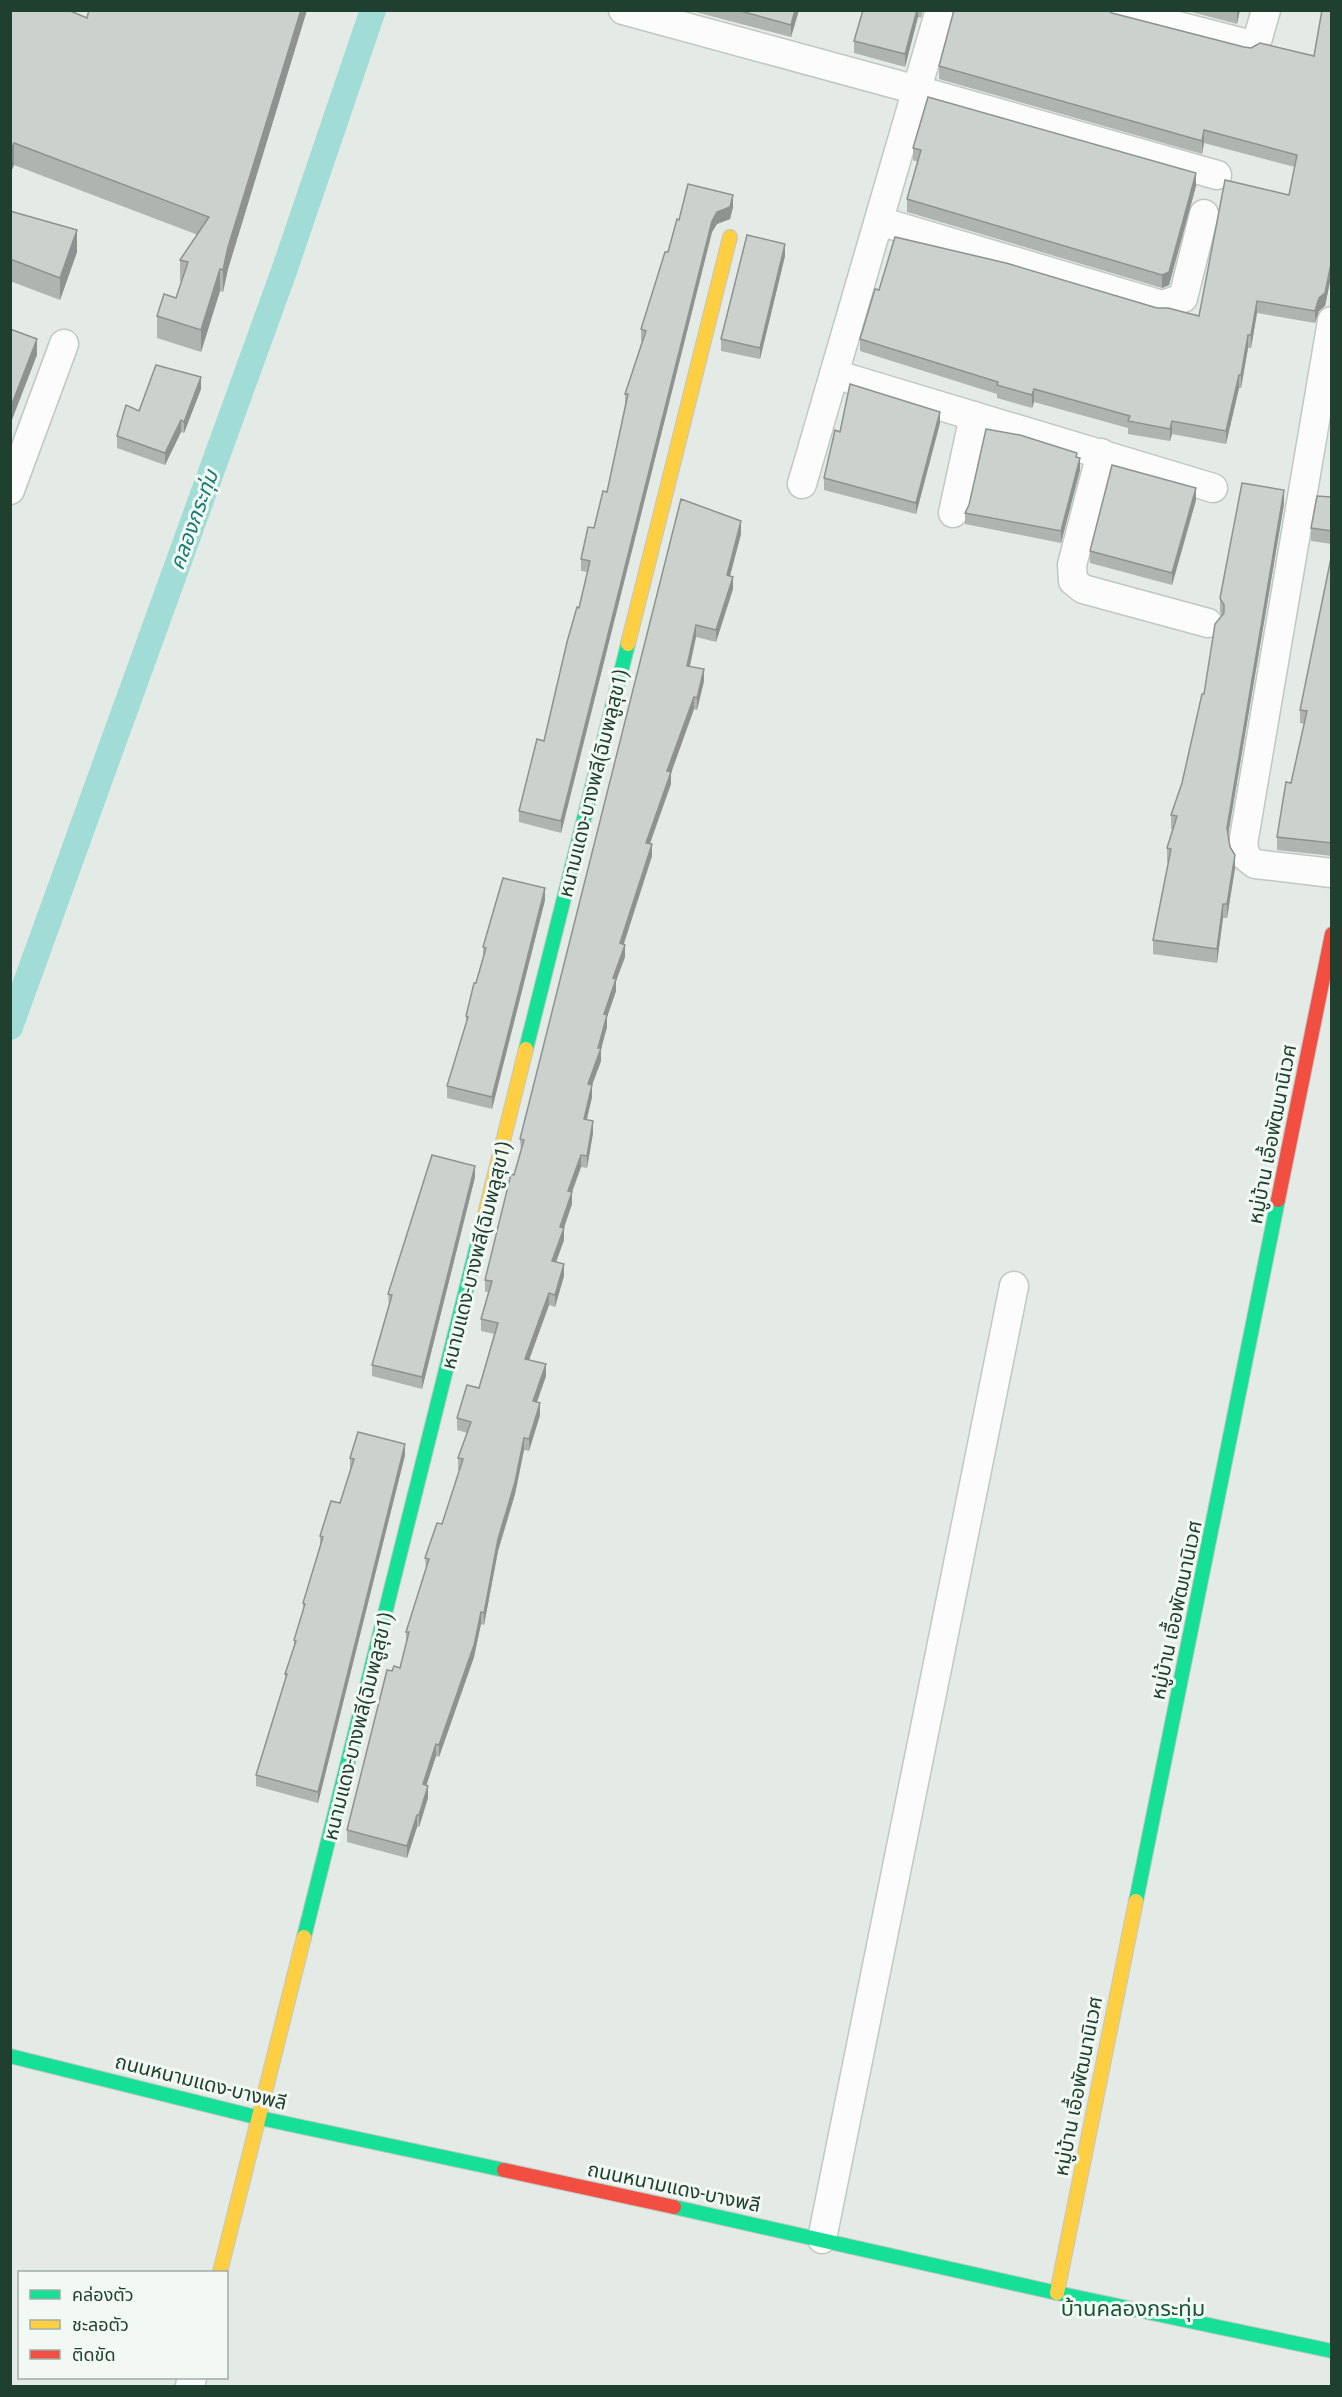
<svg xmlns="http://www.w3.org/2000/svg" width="1342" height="2397" font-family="'Roboto Condensed','Noto Sans Thai',sans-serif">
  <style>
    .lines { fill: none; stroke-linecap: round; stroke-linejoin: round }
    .canal { stroke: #a1ddd6; stroke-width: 26 }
    .street-casing { stroke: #c1c7c3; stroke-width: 31 }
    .fast-casing { stroke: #c0c8c3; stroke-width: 16 }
    .slow-casing { stroke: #c0c8c3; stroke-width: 16 }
    .jam-casing { stroke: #c0c8c3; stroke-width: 16 }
    .street { stroke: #fbfcfb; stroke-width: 28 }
    .fast { stroke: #16e098; stroke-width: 14 }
    .slow { stroke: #ffcf43; stroke-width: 14 }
    .jam { stroke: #f24e42; stroke-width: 14 }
    .wall { fill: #afb4b0 }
    .shaded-wall { fill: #8e9290 }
    .building { fill: #cbd1cd; stroke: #8e9290; stroke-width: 1.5 }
    .labels { text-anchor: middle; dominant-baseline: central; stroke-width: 6; stroke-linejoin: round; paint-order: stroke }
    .street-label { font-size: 20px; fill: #20402f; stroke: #f2f9f4 }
    .water-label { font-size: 21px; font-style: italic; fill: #147c73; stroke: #f2f9f4 }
    .quarter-label { font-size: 22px; fill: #195437; stroke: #f2f9f4 }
  </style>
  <rect width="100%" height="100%" fill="#e4eae6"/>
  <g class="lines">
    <!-- canal -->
    <polyline class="canal" points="10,1027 284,271 373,10"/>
    <!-- street casing -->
    <g class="street-casing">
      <g id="street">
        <polyline points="623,10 917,90 1217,175"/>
        <polyline points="1116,10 1248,44 1258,38 1266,10"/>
        <polyline points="879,221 1162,305 1183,298 1204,214"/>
        <polyline points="1332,321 1243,844 1246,857 1255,864 1332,873"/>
        <polyline points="834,374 1213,488"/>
        <polyline points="1101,453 1072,565 1073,581 1083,589 1208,623"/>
        <polyline points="802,484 940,10"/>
        <polyline points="10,490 64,344"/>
        <polyline points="953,513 974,416"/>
        <polyline points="822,2239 1014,1286"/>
        <polyline points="190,2386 192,2378"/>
      </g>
    </g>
    <!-- fast casing -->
    <g class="fast-casing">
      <g id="fast">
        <polyline points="526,1049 628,644"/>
        <polyline points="1136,1901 1278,1200"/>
        <polyline points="304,1937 482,1226"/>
        <polyline points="10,2056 260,2118 504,2170"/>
        <polyline points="674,2207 1057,2293 1332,2351"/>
      </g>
    </g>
    <!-- slow casing -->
    <g class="slow-casing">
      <g id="slow">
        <polyline points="628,644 730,237"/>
        <polyline points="482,1226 526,1049"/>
        <polyline points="220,2272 304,1937"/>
        <polyline points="1057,2293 1136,1901"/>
      </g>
    </g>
    <!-- jam casing -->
    <g class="jam-casing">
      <g id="jam">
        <polyline points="1278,1200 1332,934"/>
        <polyline points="504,2170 674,2207"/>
      </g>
    </g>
    <!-- street -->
    <use href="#street" class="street"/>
    <!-- fast -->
    <use href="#fast" class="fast"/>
    <!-- slow -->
    <use href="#slow" class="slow"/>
    <!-- jam -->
    <use href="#jam" class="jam"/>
  </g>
  <!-- wall -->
  <g class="wall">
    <polygon points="10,10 87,18 89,10 307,10 228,269 223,292 220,291 201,352 157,338 157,316 176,298 182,282 180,281 180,260 198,235 14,165 10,174"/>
    <polygon points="688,10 799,10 791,37"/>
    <polygon points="863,10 923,10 921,18 918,17 905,67 854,53 854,41"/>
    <polygon points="1184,10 1240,10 1237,24"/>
    <polygon points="1332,10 1332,272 1325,306 1319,311 1315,323 1257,313 1251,348 1248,348 1241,388 1239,388 1226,444 1172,434 1170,441 1128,434 1128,428 1034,402 1032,408 997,398 997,394 860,351 860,339 879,290 1157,308 1199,316 1289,195 1295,167 1204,143 1202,154 939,79 939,66 1112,13 1244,47 1314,56"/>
    <polygon points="913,148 1196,186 1169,285 1162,288 907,212 907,199 918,162 913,160"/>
    <polygon points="733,207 730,219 717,224 712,232 561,833 519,822 519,811 544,741 579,608 587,572 581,571 581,559 594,528 607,492 625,405 625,394 642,341 641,341 641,329 679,220"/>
    <polygon points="10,211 77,252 60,300 10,281"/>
    <polygon points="785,256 760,359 721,351 721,339"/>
    <polygon points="201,389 184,433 181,432 165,465 117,448 117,436 139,411"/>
    <polygon points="940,423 916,514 824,490 824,478 840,432"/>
    <polygon points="1077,457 1080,470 1061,543 965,524 965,513"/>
    <polygon points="1332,495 1332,544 1311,541 1311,528 1331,497"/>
    <polygon points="681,499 741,534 730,576 733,589 716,642 696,637 690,666 704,681 697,710 694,709 671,773 671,784 649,844 652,856 624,944 625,957 616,981 616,991 607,1017 607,1027 601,1049 601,1061 592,1085 592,1097 587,1119 593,1133 587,1168 581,1167 572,1192 572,1204 564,1228 564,1240 556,1262 564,1276 555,1307 549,1305 529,1360 546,1376 537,1402 540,1415 529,1451 524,1450 515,1494 498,1551 484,1625 481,1624 474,1657 439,1757 436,1756 426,1785 428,1798 419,1827 417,1827 407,1858 347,1842 347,1830 392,1671 400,1668 406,1643 406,1632 426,1570 425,1558 442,1524 460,1470 458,1470 458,1458 467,1433 457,1430 457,1418 479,1388 494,1334 481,1331 481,1319 488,1292 485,1292 485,1280 521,1151 520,1139"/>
    <polygon points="1196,500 1172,585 1090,563 1090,551"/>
    <polygon points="1284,504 1228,835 1235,868 1227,918 1223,918 1217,963 1153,954 1153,940 1169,862 1167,862 1167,848 1173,829 1171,829 1171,815 1182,783 1222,616 1220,612 1220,598"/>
    <polygon points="1332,553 1332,856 1277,850 1277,837 1291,783 1304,724 1300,723 1300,710"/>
    <polygon points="545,900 492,1109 447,1098 447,1086 466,1025 466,1016 483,957 483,947"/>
    <polygon points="475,1177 422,1389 372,1376 372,1365 389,1305 388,1294"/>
    <polygon points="405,1455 318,1803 256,1786 256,1775 285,1681 285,1674 294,1648 294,1640 303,1611 303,1603 320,1546 320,1536 340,1503 350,1470 350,1458"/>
  </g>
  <!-- shaded-wall -->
  <g class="shaded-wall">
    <polygon points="301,10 307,10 228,269 223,292 223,270 228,247"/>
    <polygon points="795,10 799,10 791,37 791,25"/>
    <polygon points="917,10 918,10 918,17 905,67 905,54"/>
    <polygon points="1237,10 1240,10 1237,24"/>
    <polygon points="1204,130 1204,143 1202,154 1202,141"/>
    <polygon points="14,143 14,165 10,174 10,152"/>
    <polygon points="1196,173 1196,186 1169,285 1162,288 1162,275"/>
    <polygon points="733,195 733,207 730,219 717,224 712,232 561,833 561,821 712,221 717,212"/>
    <polygon points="77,230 77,252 60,300 60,278"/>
    <polygon points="785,244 785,256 760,359 760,348"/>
    <polygon points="1332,259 1332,272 1325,306 1319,311 1315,323 1315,311"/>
    <polygon points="220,269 220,291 201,352 201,330"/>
    <polygon points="1257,301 1257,313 1251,348 1251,335"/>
    <polygon points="1248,335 1248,348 1241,388 1241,375"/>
    <polygon points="37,339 37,355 10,425 10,409"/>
    <polygon points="1239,375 1239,388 1226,444 1226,431"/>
    <polygon points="201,377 201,389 184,433 184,422"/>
    <polygon points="1034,389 1034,402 1032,408 1032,395"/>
    <polygon points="940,412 940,423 916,514 916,503"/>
    <polygon points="181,420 181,432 165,465 165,453"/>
    <polygon points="1172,421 1172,434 1170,441 1170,429"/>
    <polygon points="1080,458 1080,470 1061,543 1061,531"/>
    <polygon points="1196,488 1196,500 1172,585 1172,573"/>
    <polygon points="1284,490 1284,504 1227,841 1227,828"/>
    <polygon points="741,521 741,534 727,587 727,575"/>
    <polygon points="733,577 733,589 716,642 716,630"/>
    <polygon points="696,625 696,637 687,678 687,666"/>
    <polygon points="704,669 704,681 697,710 697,698"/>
    <polygon points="694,697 694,709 671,773 671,784 646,855 646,843 667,771"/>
    <polygon points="652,844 652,856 620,955 620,943"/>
    <polygon points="1235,855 1235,868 1227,918 1227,904"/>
    <polygon points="545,888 545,900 492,1109 492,1097"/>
    <polygon points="1223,904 1223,918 1217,963 1217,949"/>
    <polygon points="625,945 625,957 616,981 616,991 607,1017 607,1027 601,1049 601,1061 588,1096 588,1084 598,1048 604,1014 613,978"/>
    <polygon points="592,1085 592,1097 584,1131 584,1119"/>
    <polygon points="593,1121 593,1133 587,1168 587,1156"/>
    <polygon points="581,1155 581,1167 568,1203 568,1191"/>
    <polygon points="475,1166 475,1177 422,1389 422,1377"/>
    <polygon points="572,1192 572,1204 560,1239 560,1227"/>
    <polygon points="564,1228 564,1240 552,1273 552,1261"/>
    <polygon points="564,1264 564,1276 555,1307 555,1295"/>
    <polygon points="549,1293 549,1305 525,1371 525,1359"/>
    <polygon points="546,1364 546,1376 533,1413 533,1401"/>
    <polygon points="540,1403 540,1415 529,1451 529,1439"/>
    <polygon points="524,1438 524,1450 515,1494 498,1551 484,1625 484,1613 498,1539"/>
    <polygon points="405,1444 405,1455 318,1803 318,1792"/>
    <polygon points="481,1612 481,1624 474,1657 439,1757 439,1745"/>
    <polygon points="436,1744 436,1756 423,1796 423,1784"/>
    <polygon points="428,1786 428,1798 419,1827 419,1815"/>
    <polygon points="417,1815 417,1827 407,1858 407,1846"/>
  </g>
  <!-- building -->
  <g class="building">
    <polygon points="10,10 68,10 87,18 89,10 301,10 228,247 223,270 220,269 201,330 157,316 164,294 176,298 188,262 180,260 209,217 14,143 10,152"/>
    <polygon points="737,10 795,10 791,25"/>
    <polygon points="863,10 917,10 905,54 854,41"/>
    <polygon points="954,10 1107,10 1112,13 1244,47 1251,48 1260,43 1314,56 1322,10 1332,10 1332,259 1325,293 1319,298 1315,311 1257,301 1251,335 1248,335 1241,375 1239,375 1226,431 1172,421 1170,429 1128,421 1130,416 1034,389 1032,395 997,385 998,382 860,339 875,289 879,290 895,237 1006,263 1157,308 1168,308 1199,316 1225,180 1289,195 1297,155 1204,130 1202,141 939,66"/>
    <polygon points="928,97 1196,173 1169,272 1162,275 907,199 921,150 913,148"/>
    <polygon points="688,184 733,195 730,207 717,212 712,221 561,821 519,811 537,739 544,741 567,642 577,607 579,608 590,561 581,559 588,527 594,528 603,491 607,492 628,394 625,394 646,331 641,329 665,252 668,252 677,219 679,220"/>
    <polygon points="10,211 77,230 60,278 10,259"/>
    <polygon points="747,235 785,244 760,348 721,339"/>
    <polygon points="10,329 37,339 10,409"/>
    <polygon points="156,365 201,377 184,422 181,420 165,453 117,436 126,405 139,411"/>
    <polygon points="850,384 940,412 916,503 824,478 835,430 840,432"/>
    <polygon points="986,429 1020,435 1077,453 1076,457 1080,458 1061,531 965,513 969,505"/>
    <polygon points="1112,465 1196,488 1172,573 1090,551"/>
    <polygon points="1242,483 1284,490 1227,828 1230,847 1235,855 1227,904 1223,904 1217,949 1153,940 1171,849 1167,848 1177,816 1171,815 1182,783 1202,694 1204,694 1215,624 1224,613 1224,605 1220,598"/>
    <polygon points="1332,495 1332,531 1311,528 1317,496 1331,497"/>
    <polygon points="681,499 741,521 727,575 733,577 716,630 696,625 687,666 704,669 697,698 694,697 667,771 671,772 646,843 652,844 620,943 625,945 613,978 616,979 604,1014 607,1015 598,1048 601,1048 588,1084 592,1085 584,1119 593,1121 587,1156 581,1155 568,1191 572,1192 560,1227 564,1228 552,1261 564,1264 555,1295 549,1293 525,1359 546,1364 533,1401 540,1403 529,1439 524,1438 515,1482 498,1539 484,1613 481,1612 474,1645 439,1745 436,1744 423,1784 428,1786 419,1815 417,1815 407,1846 347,1830 387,1670 392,1671 394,1666 400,1668 409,1632 406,1632 429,1559 425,1558 437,1523 442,1524 463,1459 458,1458 471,1422 457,1418 467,1385 479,1388 498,1323 481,1319 492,1281 485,1280 511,1174 514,1175 524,1140 520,1139"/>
    <polygon points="1332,553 1332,843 1277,837 1286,782 1291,783 1307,711 1300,710"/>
    <polygon points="503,878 545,888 492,1097 447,1086 468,1017 466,1016 474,983 476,983 486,948 483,947"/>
    <polygon points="432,1155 475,1166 422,1377 372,1365 392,1295 388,1294"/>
    <polygon points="358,1432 405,1444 318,1792 256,1775 287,1674 285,1674 296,1641 294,1640 305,1604 303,1603 323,1537 320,1536 331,1501 340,1503 354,1459 350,1458"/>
  </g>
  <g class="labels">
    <!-- street labels -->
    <g class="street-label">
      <text transform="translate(593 783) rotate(-76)">หนามแดง-บางพลี(ฉิมพลูสุข1)</text>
      <text transform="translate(1272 1134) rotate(-79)">หมู่บ้าน เอื้อพัฒนานิเวศ</text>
      <text transform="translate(476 1255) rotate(-76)">หนามแดง-บางพลี(ฉิมพลูสุข1)</text>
      <text transform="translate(1176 1610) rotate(-78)">หมู่บ้าน เอื้อพัฒนานิเวศ</text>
      <text transform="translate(358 1726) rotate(-76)">หนามแดง-บางพลี(ฉิมพลูสุข1)</text>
      <text transform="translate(201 2082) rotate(14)">ถนนหนามแดง-บางพลี</text>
      <text transform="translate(1078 2086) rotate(-79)">หมู่บ้าน เอื้อพัฒนานิเวศ</text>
      <text transform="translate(674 2187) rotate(12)">ถนนหนามแดง-บางพลี</text>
    </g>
    <!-- water labels -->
    <g class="water-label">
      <text transform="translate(194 520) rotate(-70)">คลองกระทุ่ม</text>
    </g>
    <!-- quarter labels -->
    <g class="quarter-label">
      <text x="1133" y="2308">บ้านคลองกระทุ่ม</text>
    </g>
  </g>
  <!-- border -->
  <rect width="1342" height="2397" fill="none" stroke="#20402f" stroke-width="24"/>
  <!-- legend -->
  <rect x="18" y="2271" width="210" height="108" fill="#f2f9f4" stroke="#9eafa5" stroke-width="1.5"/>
  <rect x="30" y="2290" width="30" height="9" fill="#16e098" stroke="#9eafa5" stroke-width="1.5"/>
  <text x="72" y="2301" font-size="18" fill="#20402f">คล่องตัว</text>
  <rect x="30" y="2320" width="30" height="9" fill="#ffcf43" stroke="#9eafa5" stroke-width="1.5"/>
  <text x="72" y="2331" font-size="18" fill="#20402f">ชะลอตัว</text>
  <rect x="30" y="2350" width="30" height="9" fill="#f24e42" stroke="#9eafa5" stroke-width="1.5"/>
  <text x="72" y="2361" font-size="18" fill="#20402f">ติดขัด</text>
</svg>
